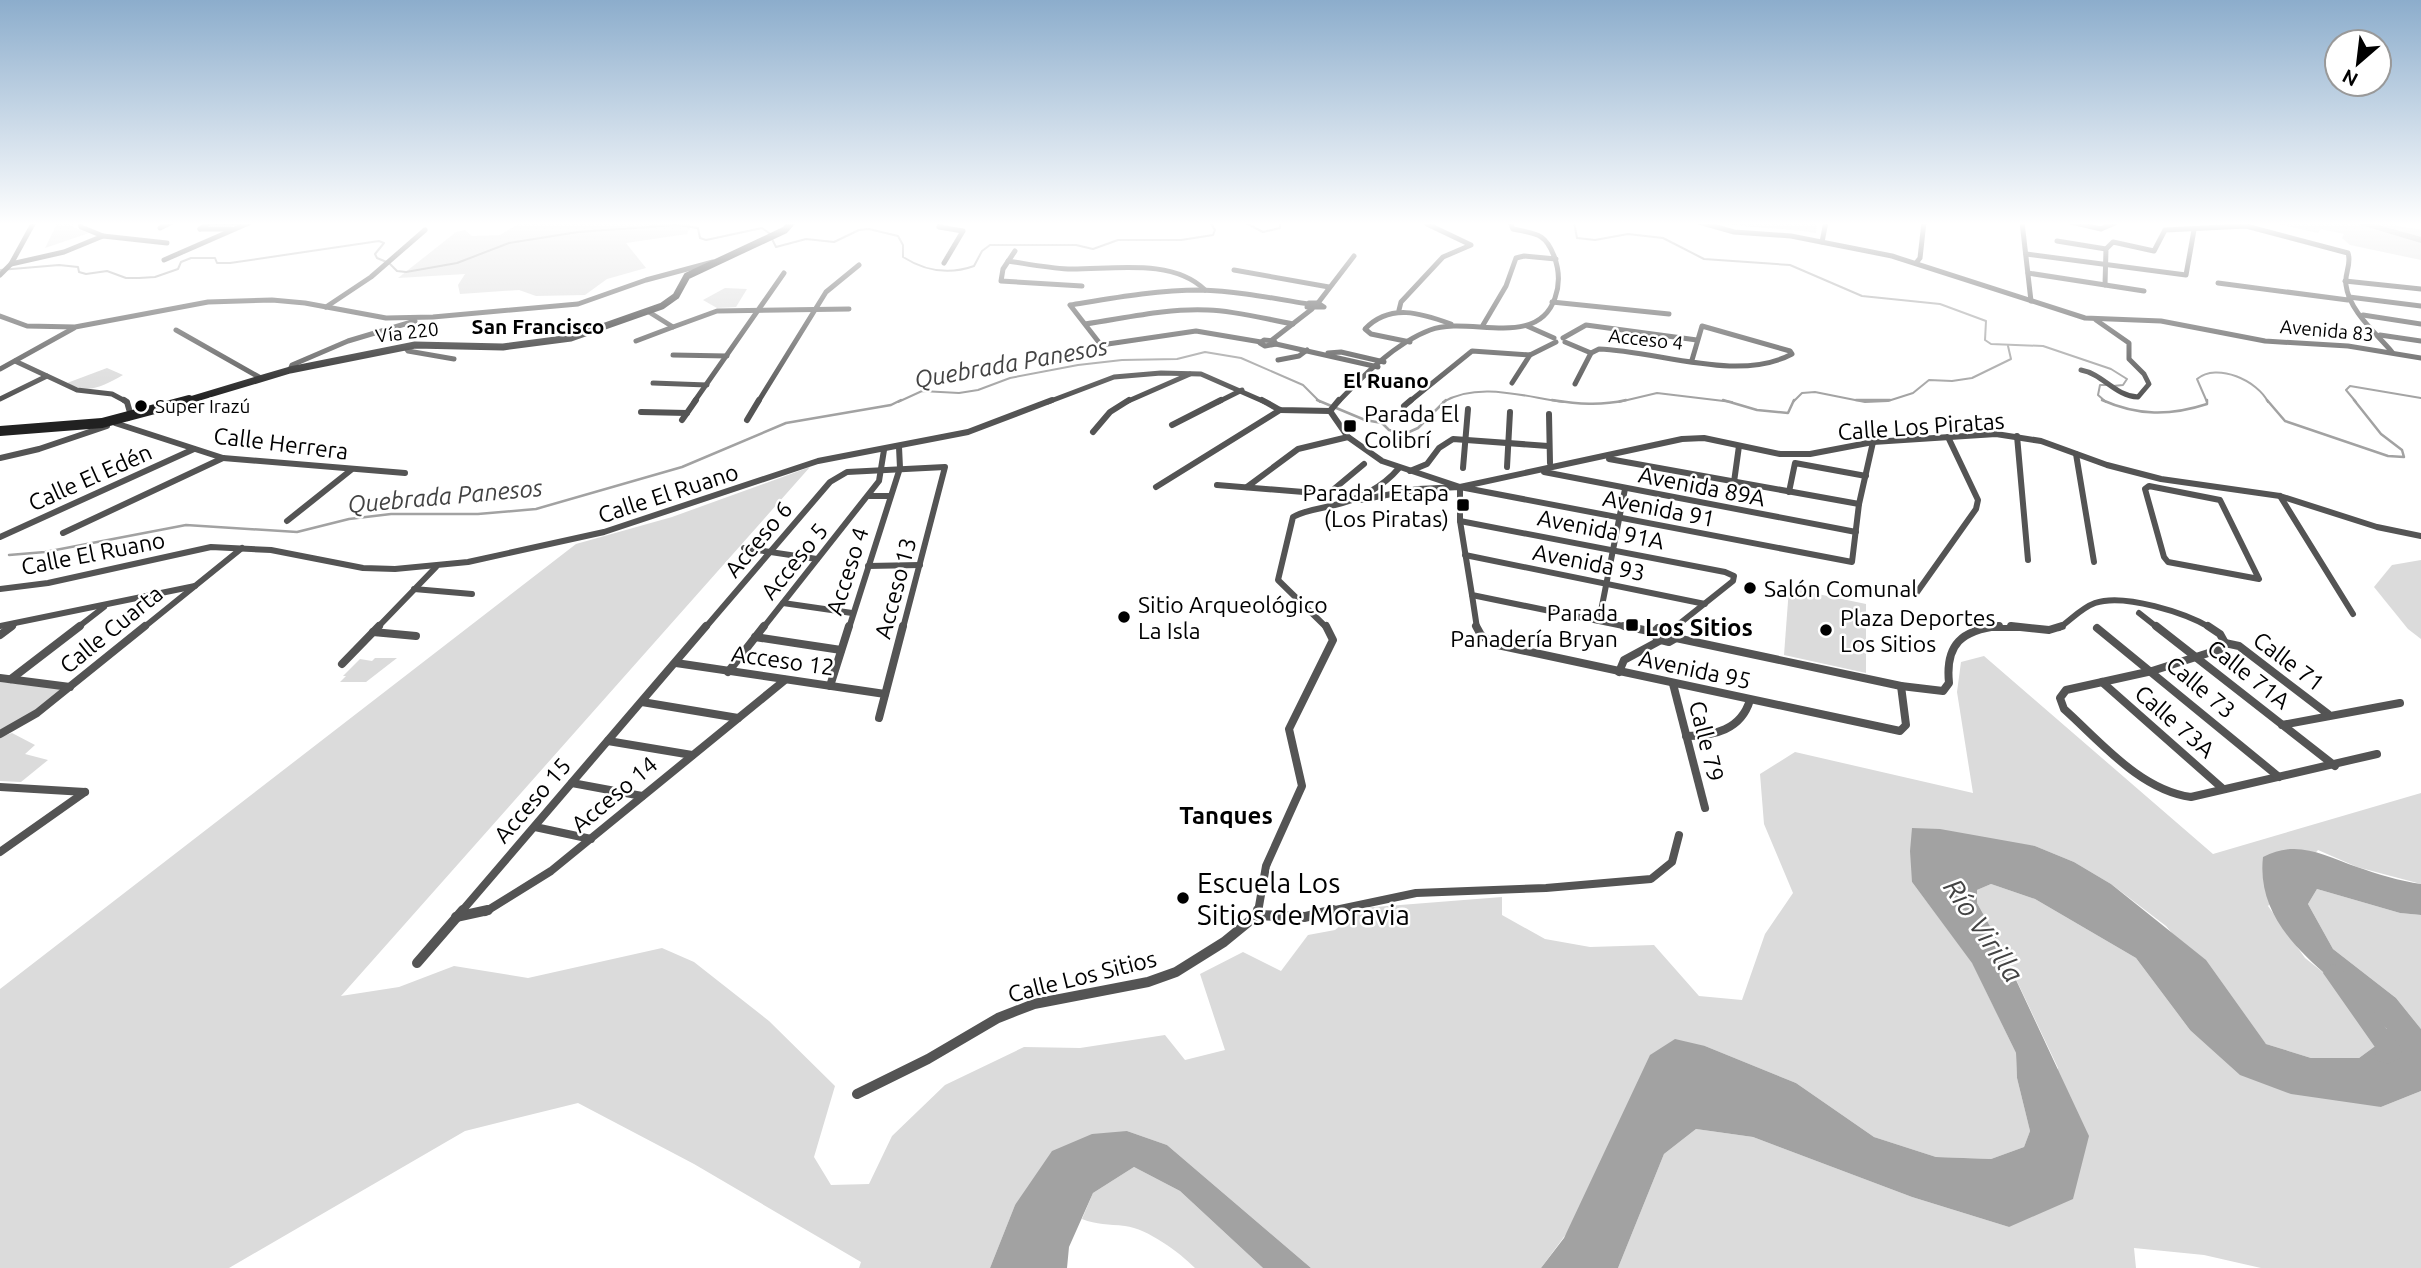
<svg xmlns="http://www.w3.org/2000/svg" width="2421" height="1268" font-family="Ubuntu,sans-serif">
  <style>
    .green { fill: #dbdbdb }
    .water { fill: #a2a2a2 }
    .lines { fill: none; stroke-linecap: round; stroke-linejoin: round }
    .stream-far1 { stroke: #a2a2a2; stroke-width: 2 }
    .stream { stroke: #a2a2a2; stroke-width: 2.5 }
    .river { fill: #a2a2a2; fill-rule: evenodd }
    .minor-far3 { stroke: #545454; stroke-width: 5 }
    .minor-far2 { stroke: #545454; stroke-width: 6 }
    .minor-far1 { stroke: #545454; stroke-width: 8 }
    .minor { stroke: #545454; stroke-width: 10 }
    .secondary-far1 { stroke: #212121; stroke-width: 7 }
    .secondary { stroke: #212121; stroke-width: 10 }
    .poi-dot { fill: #000; stroke: #fff; stroke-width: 2.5 }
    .labels { text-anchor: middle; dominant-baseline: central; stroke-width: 5; stroke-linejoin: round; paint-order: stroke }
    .far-street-label { font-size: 19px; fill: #000; stroke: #fff }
    .far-poi-label { font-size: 19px; fill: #000; stroke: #fff; text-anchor: start }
    .far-neighbourhood-label { font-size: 21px; font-weight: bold; fill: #000; stroke: #fff }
    .poi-label { font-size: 23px; fill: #000; stroke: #fff; text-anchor: start }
    .street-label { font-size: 23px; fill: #000; stroke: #fff }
    .water-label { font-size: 24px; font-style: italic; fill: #434343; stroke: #fff }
    .neighbourhood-label { font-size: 24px; font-weight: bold; fill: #000; stroke: #fff }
    .near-poi-label { font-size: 28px; fill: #000; stroke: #fff; text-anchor: start }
    .near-water-label { font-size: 28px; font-style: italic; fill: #434343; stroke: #fff }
  </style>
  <rect width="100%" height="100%" fill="#fff"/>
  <!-- green -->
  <g class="green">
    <polygon points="58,222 74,222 73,227 89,233 45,248"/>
    <polygon points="522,222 693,222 687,234 626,243 646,268 607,279 585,295 536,296 519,290 460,294 458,285 465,274 398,278 456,232 465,230 472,236 500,235"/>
    <path d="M1715,222H1817L1816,233C1782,227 1749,229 1715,222Z"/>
    <polygon points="2270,222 2390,222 2397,226 2421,230 2421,260 2350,245 2342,238 2344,234 2321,229 2318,233"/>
    <polygon points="725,288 747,289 736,307 717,308 703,300"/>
    <path d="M107,368L123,375C103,386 89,395 67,383Z"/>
    <polygon points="810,467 341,996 399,987 454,966 528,978 662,948 694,962 769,1021 835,1086 814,1157 831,1185 869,1184 892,1136 945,1085 1024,1047 1080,1048 1165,1035 1185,1060 1225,1050 1200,974 1243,952 1281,971 1308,935 1335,930 1362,908 1502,897 1502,915 1545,939 1590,947 1654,945 1699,996 1742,1000 1765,934 1793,893 1764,824 1760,774 1795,752 1973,793 1957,692 1961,662 1984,656 2213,854 2421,793 2421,884 2357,867 2318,850 2268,906 2305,958 2362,1003 2387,1029 2378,1044 2359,1058 2311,1058 2266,1044 2166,926 2111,884 2074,862 2035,846 1994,841 1912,882 1972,962 2016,1053 2017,1078 2030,1131 2024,1147 1991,1159 1936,1157 1874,1137 1796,1083 1705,1046 1541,1268 1311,1268 1167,1145 1127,1131 1015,1205 990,1268 859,1268 861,1262 694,1164 578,1103 465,1131 229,1268 0,1268 0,989 576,544 672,517"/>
    <polygon points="2421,560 2421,639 2408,629 2374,587 2392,565"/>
    <polygon points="1789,588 1866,604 1866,673 1784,655"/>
    <polygon points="375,658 397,658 366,682 340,682 346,676 343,676 360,659 372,661"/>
    <polygon points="0,682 63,689 31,714 0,730"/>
    <polygon points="12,733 35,745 25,754 48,760 21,782 0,781 0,737"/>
    <polygon points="1991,884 2035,899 2136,958 2190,1030 2381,1107 2421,1091 2421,1268 2261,1268 2204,1255 2134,1248 2136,1268 1618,1268 1664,1154 1696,1129 1753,1137 1912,1197 2009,1227 2058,1068 1995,935 1977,903 1977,890"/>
    <polygon points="2317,889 2400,913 2421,915 2421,1029 2396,998 2333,949 2308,904"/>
    <path d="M1134,1167L1180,1191L1263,1268H1195C1179,1252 1148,1229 1125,1226C1108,1224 1097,1225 1082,1219L1093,1193Z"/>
  </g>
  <!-- water -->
  <g class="water">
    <path d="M1912,828L1940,829L2035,846L2074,862L2111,884L2206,960L2266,1044L2311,1058H2359L2378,1044L2387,1029C2340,979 2254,937 2263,857C2297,839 2323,855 2357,867C2377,874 2400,881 2421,884V915L2400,913L2317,889L2308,904L2333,949L2396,998L2421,1029V1091L2381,1107L2291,1094L2240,1075L2190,1030L2136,958L2035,899L1991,884L1977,890V903L1995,935L2089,1136L2073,1199L2009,1227L1912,1197L1753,1137L1696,1129L1664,1154L1618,1268H1541L1564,1238L1650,1055L1675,1039L1705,1046L1796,1083L1874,1137L1936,1157L1991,1159L2024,1147L2030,1131L2017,1078L2016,1053L1972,963L1912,882L1910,851Z"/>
    <polygon points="1127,1131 1167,1145 1311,1268 1263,1268 1180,1191 1134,1167 1093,1193 1069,1247 1067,1268 990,1268 1015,1205 1052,1151 1092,1134"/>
  </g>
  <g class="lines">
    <!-- stream-far1 -->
    <g class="stream-far1">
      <polyline points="1224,222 1246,223 1263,232 1280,228 1280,222"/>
      <polyline points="1374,222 1392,222"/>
      <polyline points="1574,222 1577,238 1595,240 1628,234 1663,238 1704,259 1790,265 1862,296 1940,304 1986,321 1985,340 1991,344 2043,346 2111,369 2127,379 2123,385 2113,386"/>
      <path d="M0,270L59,265L78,267L79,272L86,274L107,271L126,278H139L155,277L178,269L181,262L191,258H215L217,263H230L379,241L384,243L375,254L377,258L389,263L397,271L406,272L457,263L509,243L578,232L676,225L698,228L700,238L706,240L762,228L769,233L776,247L806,239L834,242L859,230L869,229L898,236L903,245V257C925,271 949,275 974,266L982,251L990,245H1076L1093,249L1118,240H1181L1213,235L1215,230L1210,222"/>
      <polyline points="898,402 922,391 959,393 978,390 1010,378 1078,365 1122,360 1177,359 1205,352 1241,358 1303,385 1320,402"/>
      <path d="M1443,402C1479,381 1525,397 1564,402"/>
      <polyline points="1619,402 1657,393 1732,402"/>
      <polyline points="1793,402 1802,393 1815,392 1865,402 1888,401 1913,393 1929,380 1952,381 1972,378 2011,359 2008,346"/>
      <polyline points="2106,402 2098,395 2100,385 2106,385"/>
      <path d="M2207,402L2197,379C2217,362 2258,381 2268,402"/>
      <polyline points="2356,402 2346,390 2350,386 2421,398"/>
    </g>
    <!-- stream -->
    <g class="stream">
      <polyline points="1317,400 1365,420 1382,423 1389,430 1397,432 1409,432 1418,428 1446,400"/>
      <path d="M1552,400C1578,404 1600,406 1626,400"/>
      <polyline points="1723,400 1757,410 1788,413 1794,400"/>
      <polyline points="1856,400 1890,400"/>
      <path d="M2102,400C2138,416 2170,416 2207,404V400"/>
      <polyline points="2267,400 2285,421 2388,456 2404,457 2402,450 2381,434 2354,400"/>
      <polyline points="9,555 45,552 186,525 297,532 349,519 391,514 478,514 536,509 682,467 786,423 891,405 901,400"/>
    </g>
    <!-- river -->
    <g class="river">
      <polygon points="2351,222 2367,222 2421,237 2421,243"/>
      <polygon points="2333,964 2340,967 2399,1045 2402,1052 2399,1059 2386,1064 2378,1061 2375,1054 2377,1050 2323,973 2326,967"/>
    </g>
    <!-- minor-far3 -->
    <g class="minor-far3">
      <polyline points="941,222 939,227 963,231 944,263"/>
      <polyline points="1699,222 1734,232 1791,236 1892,256 2085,318 2161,321 2265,341 2348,346 2421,358"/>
      <polyline points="2022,222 2031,301"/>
      <polyline points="2071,222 2101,229 2117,222"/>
      <polyline points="160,228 172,222"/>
      <polyline points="200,229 209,223 244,223"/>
      <polyline points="200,229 231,229"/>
      <polyline points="103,236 167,243"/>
      <polyline points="2057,241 2106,249"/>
      <polyline points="1822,242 1826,222"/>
      <polyline points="1015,251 1003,269 1001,281 1082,286"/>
      <polyline points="2026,254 2186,275 2194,230"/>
      <polyline points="164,260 251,222"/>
      <path d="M1008,261C1028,264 1048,268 1068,269C1109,270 1172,257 1205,290"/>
      <polyline points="1916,263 1920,258 1924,222"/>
      <polyline points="11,264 34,222"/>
      <polyline points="1234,270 1329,287"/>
      <polyline points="2028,273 2144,291"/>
      <polyline points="0,275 11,264 64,252 103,236 81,227 80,222"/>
      <polyline points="2345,281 2421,289"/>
      <polyline points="2218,283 2348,300"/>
      <path d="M2105,285L2106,249L2113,242L2154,251L2165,230L2246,226L2348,253C2352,264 2344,274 2346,285C2349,311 2376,333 2392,352"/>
      <polyline points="2349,297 2421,306"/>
      <polyline points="1552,302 1669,314"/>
      <polygon points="1309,303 1318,303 1324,307 1307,307"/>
      <polyline points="1318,303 1354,256"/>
      <polyline points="326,307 371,277 425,230"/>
      <polyline points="1399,310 1401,302 1443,257 1471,245 1427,224"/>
      <polyline points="649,312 673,327 717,311 849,309"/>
      <polyline points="2363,315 2421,324"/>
      <polyline points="0,316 27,326 75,327 208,302 272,300 305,303 386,318 433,317 578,304 646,280 713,262"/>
      <path d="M1085,324C1126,318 1167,308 1208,310C1237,311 1265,319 1293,324"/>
      <polyline points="1483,325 1506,286 1516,258 1524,256 1556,259"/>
      <polyline points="1527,326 1554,338"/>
      <polyline points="176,330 259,377"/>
      <polyline points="2380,335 2421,341"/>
      <polyline points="1563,338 1586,325 1697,340"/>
      <polygon points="1264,340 1274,341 1276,344 1265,346 1260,343"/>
      <polyline points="1272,340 1312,309"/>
      <polyline points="636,341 673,327"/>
      <path d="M1261,342L1196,331L1101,345L1070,305C1113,298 1156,290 1200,290C1237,291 1272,298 1308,304"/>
      <path d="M1410,342L1371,334L1365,329C1390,303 1421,313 1451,324"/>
      <polyline points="1565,342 1591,353"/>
      <polyline points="1276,344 1378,367"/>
      <polyline points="405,347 408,351 454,359"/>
      <polyline points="1328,353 1341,352 1384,362"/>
      <polyline points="673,355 727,356"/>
      <polyline points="1278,360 1299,356 1307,350"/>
      <polyline points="15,361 77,390 112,394 127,402"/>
      <polyline points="0,369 74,328"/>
      <polyline points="290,370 292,365 348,341 415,321"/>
      <path d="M2081,370C2103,374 2115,396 2138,397L2149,384L2144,374L2129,359V343L2096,320"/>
      <polyline points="653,383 707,385"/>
      <polyline points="1512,383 1530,355"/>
      <path d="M1575,384L1591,353L1599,349C1658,351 1738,383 1792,354L1790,351L1702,326L1692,360"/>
      <polyline points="0,399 47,376"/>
      <polyline points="694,402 784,273"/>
      <polyline points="758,402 826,292 859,265"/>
      <polyline points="1048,402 1114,377 1161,373 1201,374 1265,402"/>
      <polyline points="1126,402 1190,374"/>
      <polyline points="1218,402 1242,390"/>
      <path d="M1338,402C1363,376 1395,343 1430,330C1468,315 1537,350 1555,298C1560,284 1559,269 1554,256C1545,232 1535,234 1513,229L1510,222"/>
      <polyline points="1409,402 1472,351 1530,355 1556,342"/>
    </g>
    <!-- minor-far2 -->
    <g class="minor-far2">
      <polyline points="124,400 127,402 131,416 128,418"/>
      <polyline points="1262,400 1280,410 1330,411"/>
      <polyline points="1404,406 1411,400"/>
      <polyline points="1330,411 1339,400"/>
      <polyline points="1330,411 1348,437 1382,461 1460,487"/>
      <polyline points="641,412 687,413"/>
      <polyline points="1549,414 1550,463"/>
      <polyline points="682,420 696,400"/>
      <polyline points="747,420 759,400"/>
      <polyline points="115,423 223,458 405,473"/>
      <polyline points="1172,425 1221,400"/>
      <polyline points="1093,432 1110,412 1129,400"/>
      <polyline points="2017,436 2028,560"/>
      <polyline points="2076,454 2094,562"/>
      <polyline points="0,458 39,449 107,426"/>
      <polyline points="1609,459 1859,504"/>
      <polyline points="1507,467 1510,412"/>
      <polyline points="1463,468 1468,409"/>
      <polyline points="1410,471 1427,464 1439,448 1453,439 1548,446"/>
      <polyline points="1544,472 1856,532"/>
      <polyline points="1734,482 1739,446"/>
      <polyline points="1217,485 1328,494 1364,464"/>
      <polygon points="2149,486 2220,500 2259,579 2168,562 2164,557 2145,489"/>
      <polyline points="1156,487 1280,410"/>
      <polyline points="1247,487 1298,449 1348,437"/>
      <polyline points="1460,487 1682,439 1704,438 1780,454 1810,454 1873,442 1996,434 2041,441 2107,465 2161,479 2280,496 2377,527 2421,536"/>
      <polyline points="1460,487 1460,521 1472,595 1633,628"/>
      <polyline points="1789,492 1795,463 1866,476"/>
      <polyline points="869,496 890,496"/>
      <polyline points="2280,496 2353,614"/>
      <polyline points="1360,500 1418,489 1460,487 1852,562 1859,504 1873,442"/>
      <polyline points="287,521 351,470"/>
      <polyline points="1460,521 1725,572 1734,576 1733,581 1674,628"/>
      <polyline points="63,533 223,458"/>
      <polyline points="0,537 194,449"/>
      <polyline points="744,548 817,559"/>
      <polyline points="1465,555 1705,604"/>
      <polyline points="868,566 920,565"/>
      <polyline points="0,589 48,583 211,547 271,550 363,568 395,569 468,562 604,532 818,461 968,432 1052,400"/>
      <polyline points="414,589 472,594"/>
      <polyline points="1472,595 1477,628"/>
      <polyline points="1915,595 1976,509 1978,500 1948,437"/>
      <polyline points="783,603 852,613"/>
      <polyline points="2139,613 2158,628"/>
      <polyline points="1599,621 1625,489"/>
      <polyline points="0,626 195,586"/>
      <polyline points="9,628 14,624"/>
      <polyline points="77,628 104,607"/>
      <polyline points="143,628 242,548"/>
      <polyline points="377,628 436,567"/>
      <polyline points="705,628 830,482 847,472 945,467 903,628"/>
      <polyline points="763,628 879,481 884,450"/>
      <polyline points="849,628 900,468 899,447"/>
      <path d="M1327,628L1278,580L1293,517C1305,510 1318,509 1331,506C1358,500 1381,489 1399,468"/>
      <polyline points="1985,628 2027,628"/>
      <path d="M2059,628C2071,620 2081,608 2095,603C2124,593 2186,613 2211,628"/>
    </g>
    <!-- minor-far1 -->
    <g class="minor-far1">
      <polyline points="1476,626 1481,635 1493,644 1900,731 1906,725 1901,686"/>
      <polyline points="1624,626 1654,632"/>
      <polyline points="2011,626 2049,630 2062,626"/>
      <polyline points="2156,626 2335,766"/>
      <path d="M2208,626L2220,634L2225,643L2221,649L2152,671L2066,690L2060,698L2064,709C2101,742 2140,790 2191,797L2377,754"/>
      <polygon points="1658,628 1671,630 1676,638 1669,642 1657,639 1654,632"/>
      <polyline points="2097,628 2279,777"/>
      <polyline points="1671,630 1676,626"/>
      <polyline points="373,632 416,636"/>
      <polyline points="0,635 12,626"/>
      <polyline points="755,637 841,650"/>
      <path d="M1676,638L1901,686L1943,691L1949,683C1945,644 1962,630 1999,626"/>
      <polyline points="2225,643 2239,646 2328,714"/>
      <polyline points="676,663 885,694"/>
      <polyline points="342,664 379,626"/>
      <polyline points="728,672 764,626"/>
      <polyline points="1619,672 1624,660 1661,640"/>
      <polyline points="0,678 70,687"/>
      <polyline points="11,679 80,626"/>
      <polyline points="2102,682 2222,788"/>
      <polyline points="1673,684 1705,808"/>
      <polyline points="830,686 849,626"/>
      <polyline points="642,702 738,718"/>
      <polyline points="879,718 903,626"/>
      <polyline points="2282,725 2400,703"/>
      <polyline points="0,734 37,713 145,626"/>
      <path d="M1686,736C1714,736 1741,730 1750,700"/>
      <polyline points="608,741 692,755"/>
      <polyline points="572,783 642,796"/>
      <polyline points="0,787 85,792"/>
      <polyline points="535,827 591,839"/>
      <polyline points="0,852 85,792"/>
      <polyline points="461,912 706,626"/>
      <polyline points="485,912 551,871 785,680"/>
      <polyline points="1258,912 1266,866 1302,786 1289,729 1333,640 1326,626"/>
      <polyline points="1326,912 1416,893 1546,888 1651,879 1672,862 1679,835"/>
    </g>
    <!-- minor -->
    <g class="minor">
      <polyline points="1257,915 1305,917 1333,910"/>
      <polyline points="456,917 488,910"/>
      <polyline points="417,963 463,910"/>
      <polyline points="857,1094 928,1059 998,1018 1034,1004 1148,982 1176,972 1224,942 1257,915 1258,910"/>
    </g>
    <!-- secondary-far1 -->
    <polyline class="secondary-far1" points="183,402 290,370 415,345 503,347 571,338 662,306 676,296 687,276 785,230 792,222"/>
    <!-- secondary -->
    <polyline class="secondary" points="0,431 102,423 189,400"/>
  </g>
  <!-- sky -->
  <linearGradient id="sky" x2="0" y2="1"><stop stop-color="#8cadcc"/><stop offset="0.56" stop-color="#fff"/><stop offset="1" stop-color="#fff" stop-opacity="0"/></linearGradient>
  <rect width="2421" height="399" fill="url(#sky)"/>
  <!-- markers -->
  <g class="poi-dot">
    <circle cx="141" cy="406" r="7"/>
    <rect x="1343" y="419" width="14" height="14" rx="3.5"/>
    <rect x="1456" y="498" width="14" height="14" rx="3.5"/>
    <circle cx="1750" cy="588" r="7"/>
    <circle cx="1124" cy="617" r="7"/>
    <rect x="1625" y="618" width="14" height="14" rx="3.5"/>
    <circle cx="1826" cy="630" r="7"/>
    <circle cx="1183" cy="898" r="7"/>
  </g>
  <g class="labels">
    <!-- far-street labels -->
    <g class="far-street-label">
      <text transform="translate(2327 330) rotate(5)">Avenida 83</text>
      <text transform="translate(407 332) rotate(-7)">Vía 220</text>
      <text transform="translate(1646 339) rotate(6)">Acceso 4</text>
    </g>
    <!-- far-poi labels -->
    <g class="far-poi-label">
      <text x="155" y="406">Super Irazú</text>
    </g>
    <!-- far-neighbourhood labels -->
    <g class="far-neighbourhood-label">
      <text x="538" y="326">San Francisco</text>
      <text x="1386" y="380">El Ruano</text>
    </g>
    <!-- poi labels -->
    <g class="poi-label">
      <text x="1364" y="413">Parada El<tspan x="1364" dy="26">Colibrí</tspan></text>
      <text x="1449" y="492" text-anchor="end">Parada I Etapa<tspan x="1449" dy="26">(Los Piratas)</tspan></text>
      <text x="1764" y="588">Salón Comunal</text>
      <text x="1138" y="604">Sitio Arqueológico<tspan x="1138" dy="26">La Isla</tspan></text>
      <text x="1618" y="612" text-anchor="end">Parada<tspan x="1618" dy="26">Panadería Bryan</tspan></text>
      <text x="1840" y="617">Plaza Deportes<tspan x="1840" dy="26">Los Sitios</tspan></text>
    </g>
    <!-- street labels -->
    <g class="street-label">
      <text transform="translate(1921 426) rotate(-4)">Calle Los Piratas</text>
      <text transform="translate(281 443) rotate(7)">Calle Herrera</text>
      <text transform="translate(90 477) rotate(-24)">Calle El Edén</text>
      <text transform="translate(1702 486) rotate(11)">Avenida 89A</text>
      <text transform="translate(668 493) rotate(-18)">Calle El Ruano</text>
      <text transform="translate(1659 508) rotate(11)">Avenida 91</text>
      <text transform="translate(1601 529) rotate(11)">Avenida 91A</text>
      <text transform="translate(758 539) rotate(-50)">Acceso 6</text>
      <text transform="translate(93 553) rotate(-11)">Calle El Ruano</text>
      <text transform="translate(794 561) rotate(-51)">Acceso 5</text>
      <text transform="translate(1589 562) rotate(11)">Avenida 93</text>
      <text transform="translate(847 571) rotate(-72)">Acceso 4</text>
      <text transform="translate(895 588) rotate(-75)">Acceso 13</text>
      <text transform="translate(111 629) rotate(-39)">Calle Cuarta</text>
      <text transform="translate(783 660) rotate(8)">Acceso 12</text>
      <text transform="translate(2289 661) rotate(37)">Calle 71</text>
      <text transform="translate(1695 669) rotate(12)">Avenida 95</text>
      <text transform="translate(2249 674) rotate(38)">Calle 71A</text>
      <text transform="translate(2201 687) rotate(40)">Calle 73</text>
      <text transform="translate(2175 721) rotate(41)">Calle 73A</text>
      <text transform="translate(1707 741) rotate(76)">Calle 79</text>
      <text transform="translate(614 794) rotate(-40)">Acceso 14</text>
      <text transform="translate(532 800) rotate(-49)">Acceso 15</text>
      <text transform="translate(1082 976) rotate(-14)">Calle Los Sitios</text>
    </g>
    <!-- water labels -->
    <g class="water-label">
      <text transform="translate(1011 363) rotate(-10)">Quebrada Panesos</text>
      <text transform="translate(445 496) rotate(-5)">Quebrada Panesos</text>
    </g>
    <!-- neighbourhood labels -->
    <g class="neighbourhood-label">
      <text x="1699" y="627">Los Sitios</text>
      <text x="1226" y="815">Tanques</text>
    </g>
    <!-- near-poi labels -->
    <g class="near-poi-label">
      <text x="1197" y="882">Escuela Los<tspan x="1197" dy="32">Sitios de Moravia</tspan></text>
    </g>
    <!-- near-water labels -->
    <g class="near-water-label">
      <text transform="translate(1984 930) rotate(56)">Río Virilla</text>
    </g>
  </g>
  <!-- north arrow -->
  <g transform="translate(2358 63) rotate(208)"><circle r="33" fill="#ffffff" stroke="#999999" stroke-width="2"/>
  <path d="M0-5L12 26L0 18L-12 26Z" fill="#000000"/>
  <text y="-10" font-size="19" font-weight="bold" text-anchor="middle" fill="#000000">N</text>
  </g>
</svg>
